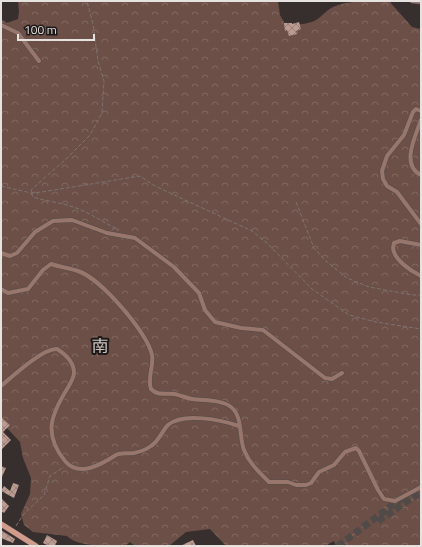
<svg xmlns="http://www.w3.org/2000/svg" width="422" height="547" font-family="'Titillium Web','Noto Sans JP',sans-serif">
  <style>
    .forest { fill: url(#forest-crowns) }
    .building { fill: url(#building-cross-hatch) }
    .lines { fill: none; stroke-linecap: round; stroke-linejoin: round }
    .highway-tunnel { stroke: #504a48; stroke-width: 7; stroke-dasharray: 7 3.5; stroke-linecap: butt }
    .street-casing { stroke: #524c4a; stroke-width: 5 }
    .secondary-casing { stroke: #524c4a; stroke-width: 6 }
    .path { stroke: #7a7472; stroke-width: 1; stroke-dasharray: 4 2; stroke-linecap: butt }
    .street { stroke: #98766c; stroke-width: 4 }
    .secondary { stroke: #d29c8c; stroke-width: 5.5 }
    .labels { text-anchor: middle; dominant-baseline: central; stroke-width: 4; stroke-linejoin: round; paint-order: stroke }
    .quarter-label { font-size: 17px; fill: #ccc3c1; stroke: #1b1817 }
  </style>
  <defs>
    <pattern id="forest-crowns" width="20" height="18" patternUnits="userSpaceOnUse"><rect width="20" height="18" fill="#6c4f46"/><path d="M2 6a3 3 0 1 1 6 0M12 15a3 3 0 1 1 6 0" fill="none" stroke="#816860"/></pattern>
    <pattern id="building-cross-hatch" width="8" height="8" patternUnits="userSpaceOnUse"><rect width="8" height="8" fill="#bc9b91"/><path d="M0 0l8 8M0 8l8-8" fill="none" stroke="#98817a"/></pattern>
  </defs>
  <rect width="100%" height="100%" fill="#362f2d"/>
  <!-- forest -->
  <path class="forest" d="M18,1H278L280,15L285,24C296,25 310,25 319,18C323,15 328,9 333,7C348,0 373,1 389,1L412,27L421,29V546H336L334,541L325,546H226L210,529L186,532L169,546H135L130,542L125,546C107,546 78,547 67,536L33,532L24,525L21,514L30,494L31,478L23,458L20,442L7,428H1V19L7,23L18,19L19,12Z"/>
  <!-- building -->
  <g class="building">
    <polygon points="299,22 301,29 296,31 297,34 289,36 287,30 285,31 284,23 292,23 292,24"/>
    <polygon points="1,417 10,425 3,432 11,440 1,450"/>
    <polygon points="1,466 6,468 1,479"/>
    <polygon points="13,483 19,485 14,498 1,491 4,486 10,491"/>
    <polygon points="1,498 9,506 4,513 1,511"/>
    <polygon points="1,530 15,539 13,543 1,538"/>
    <polygon points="47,535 57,541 55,546 49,546 43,543"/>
    <polygon points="193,540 196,546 180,546"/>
  </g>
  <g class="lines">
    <!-- highway-tunnel -->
    <g class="highway-tunnel">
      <polyline points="378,521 421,492"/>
      <polyline points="338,546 402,498"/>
    </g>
    <!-- street casing -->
    <g class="street-casing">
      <g id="street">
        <polyline points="412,1 421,2"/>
        <polyline points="1,25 18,33 39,61"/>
        <polyline points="421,111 416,109 413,112 404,135 387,156 382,171 383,179 387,186 397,192 421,224"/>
        <path d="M421,120C416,135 400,165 421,175"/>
        <path d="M421,245L400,241L394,243L393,248C394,260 411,271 421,276"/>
        <polyline points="1,253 10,256 17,253 35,232 53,221 72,220 107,233 135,238 174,267 199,293 205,310 215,322 241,328 263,330 325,378 332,379 342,373"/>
        <path d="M1,289L8,293L28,289L43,270L51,264C60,267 69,268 78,271C100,278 148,333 152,355C154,366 147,378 151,389C158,396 164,393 174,394C180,395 186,398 192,399C205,401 220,399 231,407C243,416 239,438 244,450C249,463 259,472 269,482H288L296,485H306L311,483L319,472L334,465L345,452L356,448L359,451L378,490L384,499L395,501L421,487"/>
        <path d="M1,386C13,376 43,348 57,349C65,354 74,362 74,373C74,378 70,384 67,389C51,415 43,434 65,461C79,478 102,464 116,455C122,452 128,454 134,453C139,452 147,449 151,446C159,441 162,431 168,425C183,412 222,420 239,426"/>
      </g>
    </g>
    <!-- secondary casing -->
    <g class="secondary-casing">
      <polyline id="secondary" points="1,524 36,546"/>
    </g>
    <!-- path -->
    <g class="path">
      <polyline points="1,186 31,193 42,192 140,176 155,186 252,231 267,243 312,289 349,315 376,322 421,329"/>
      <polyline points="31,192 32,189 66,159 90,135 102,113 104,81 98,61 93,24 87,1"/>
      <path d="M31,193L33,197C45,201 58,202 70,206C88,211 102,222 119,230"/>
      <polyline points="296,202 314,248 326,261 347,278 369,287 412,295 421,295"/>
      <polyline points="16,526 23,515 44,495 50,476 64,467"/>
    </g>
    <!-- street -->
    <use href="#street" class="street"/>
    <!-- secondary -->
    <use href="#secondary" class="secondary"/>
  </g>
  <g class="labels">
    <!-- quarter labels -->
    <g class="quarter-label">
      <text x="100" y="346">南</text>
    </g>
  </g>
  <!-- border -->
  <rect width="422" height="547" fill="none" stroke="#e6e2e0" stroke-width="4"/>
  <!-- scale -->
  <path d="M18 34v6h76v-6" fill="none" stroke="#e6e2e0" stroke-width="2"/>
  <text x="24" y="34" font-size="12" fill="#e6e2e0" stroke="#1b1817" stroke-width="3" paint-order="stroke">100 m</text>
</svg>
